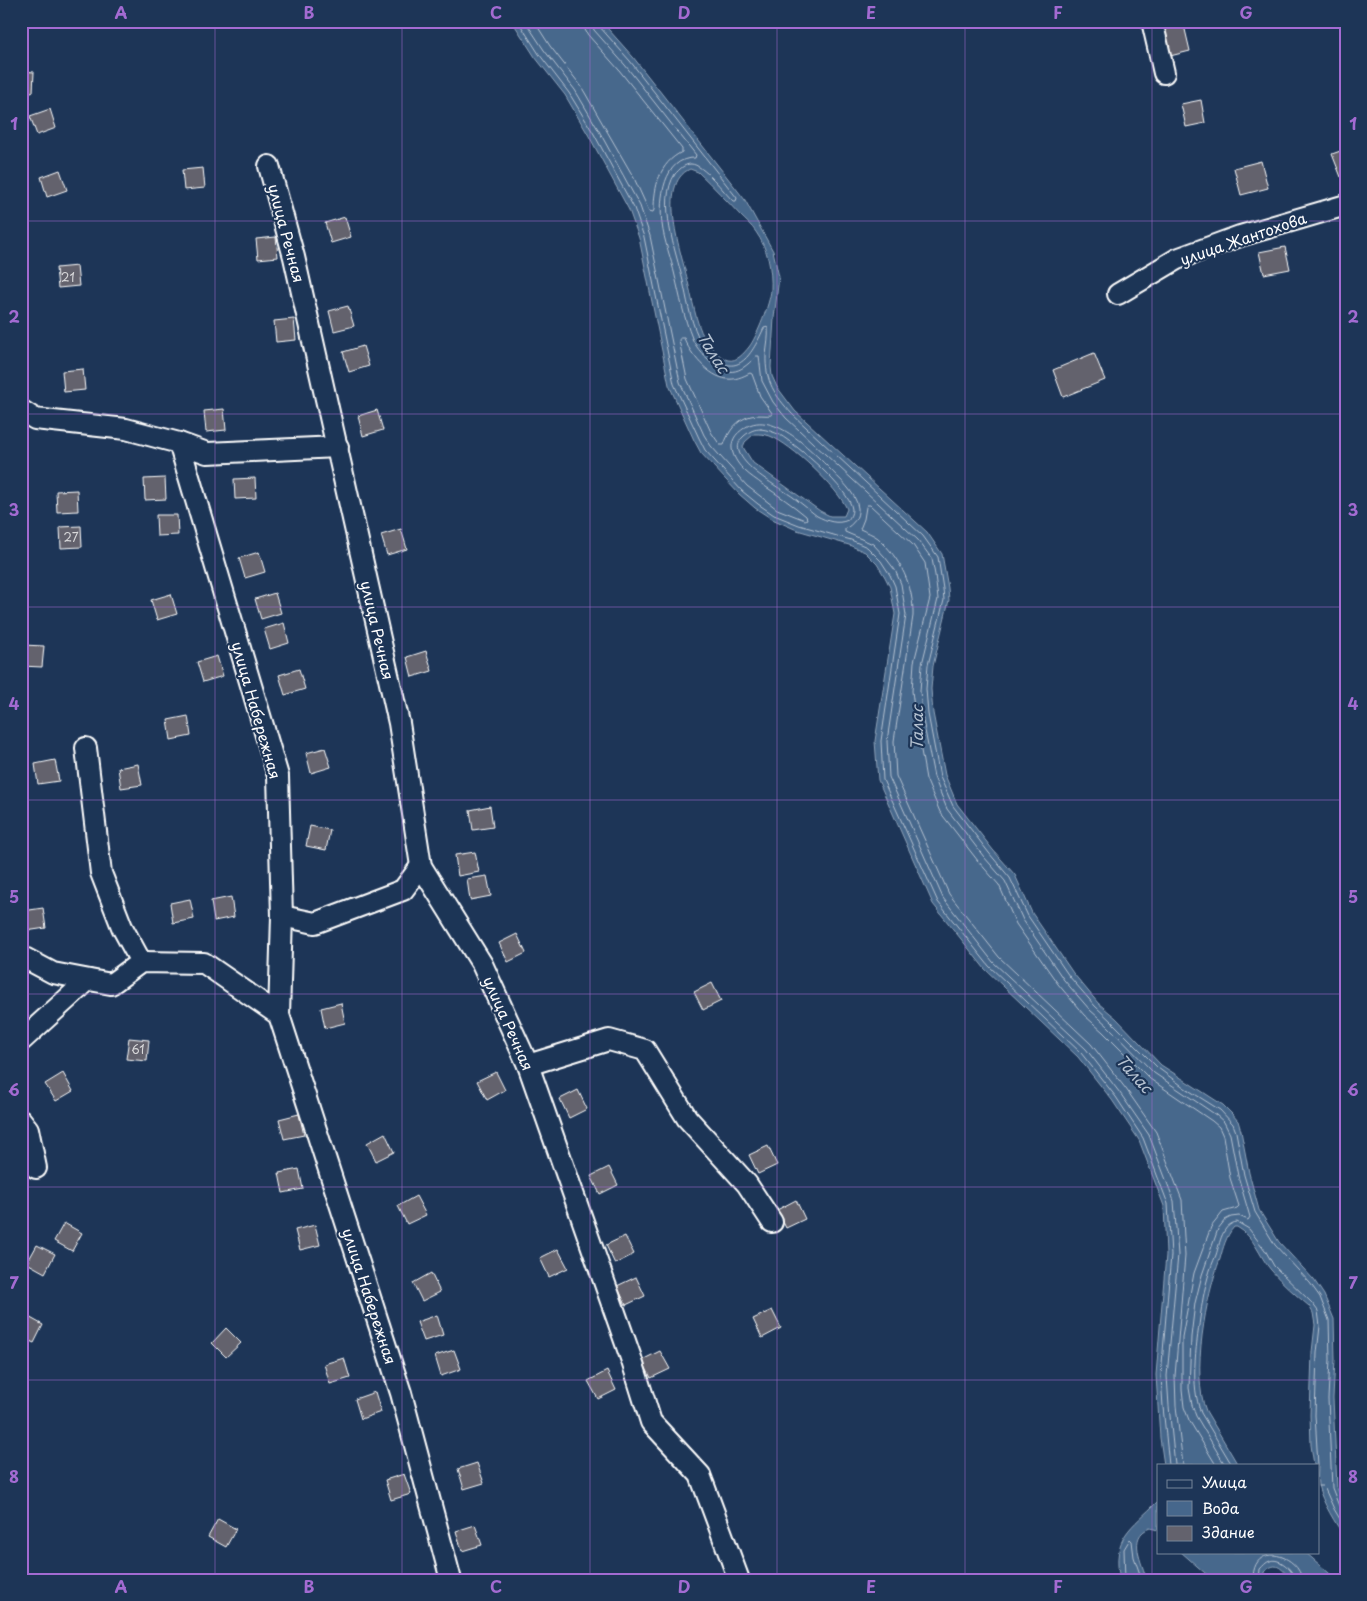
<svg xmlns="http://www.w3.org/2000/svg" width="1367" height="1601" font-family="'Playpen Sans',sans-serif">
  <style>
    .water { fill: #46678c; stroke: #90a4ba; fill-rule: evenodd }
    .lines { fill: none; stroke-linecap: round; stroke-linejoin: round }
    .shore { stroke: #b5c2d1; stroke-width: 1 }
    .building { fill: #63626d; stroke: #fff }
    .minor-casing { stroke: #fff; stroke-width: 24 }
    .minor { stroke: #1d3557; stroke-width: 20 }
    .grid { fill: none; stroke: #a36bd2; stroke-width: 1; stroke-opacity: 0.55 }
    .labels { text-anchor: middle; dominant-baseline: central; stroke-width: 4.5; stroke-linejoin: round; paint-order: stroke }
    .number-label { font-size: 12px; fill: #d8d8da }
    .street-label { font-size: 15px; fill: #fff; stroke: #1d3557 }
    .water-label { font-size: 16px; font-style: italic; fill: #b5c2d1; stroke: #1d3557 }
    .neatline { fill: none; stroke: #a36bd2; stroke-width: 2 }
    .grid-label { font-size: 16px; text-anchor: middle; font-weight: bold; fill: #a36bd2 }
  </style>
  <rect width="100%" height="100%" fill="#1d3557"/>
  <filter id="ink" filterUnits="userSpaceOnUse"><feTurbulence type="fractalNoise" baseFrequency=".02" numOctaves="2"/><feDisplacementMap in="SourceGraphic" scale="10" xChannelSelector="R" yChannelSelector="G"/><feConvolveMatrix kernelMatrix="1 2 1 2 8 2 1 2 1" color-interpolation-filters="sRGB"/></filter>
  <g filter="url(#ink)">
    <!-- water -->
    <g class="water">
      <path d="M512,21H601L633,57L745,200L773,251L779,277L774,318L771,367L772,376L777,387L795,411L927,532L942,554L948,588L949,600L933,666L931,689L933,713L945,775L957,804L993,850L1015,875L1032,913L1073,973L1098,1003L1116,1018L1161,1065L1223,1105L1232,1114L1238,1121L1241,1131L1249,1173L1259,1210L1279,1242L1314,1280L1324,1295L1334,1319L1335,1359L1333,1398L1337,1488L1346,1508V1539C1336,1524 1322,1502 1318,1485C1317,1479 1318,1471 1318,1465H1314L1311,1445L1310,1415L1312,1352L1315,1325L1313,1313L1309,1306C1296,1295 1282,1283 1271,1270C1259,1256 1255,1237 1237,1227H1234C1226,1236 1223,1248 1220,1259C1206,1296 1191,1374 1206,1411L1238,1465H1164L1160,1438L1156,1375L1166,1255L1164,1206L1139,1140L1112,1100L1078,1057L985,969L933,904L878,780L875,741L895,614L890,587L885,577L877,564L865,552L849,545L797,530L772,519L755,508L739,494L701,453L694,440L669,385L639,238L629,210L589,136L565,95L535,57ZM690,169L698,172C713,186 727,201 741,216C746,221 752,226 756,232C768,249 772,270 771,290C770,303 757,337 749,347C744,353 737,362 728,360C719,358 708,344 704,337C696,324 692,297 688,282C682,255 656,184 690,169ZM754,434C760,434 764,434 770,436C791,444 838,488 847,509L844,516H830L820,511L753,463L743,447L745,442Z"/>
      <path d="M1158,1501V1530L1150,1528C1127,1536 1142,1563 1147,1580H1120C1111,1536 1132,1528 1158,1501Z"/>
      <path d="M1181,1552H1305L1337,1580H1293C1281,1570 1278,1559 1264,1572V1580H1213Z"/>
    </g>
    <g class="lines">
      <!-- shore -->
      <g class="shore">
        <polyline points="518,21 539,54 569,93 594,134 634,208 644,237 674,384 699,438 705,450 742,491 758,504 774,515 799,525 851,540 867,547 881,561 890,575 895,586 900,614 881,741 883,780 938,902 989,966 1081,1053 1116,1097 1143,1138 1168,1204 1171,1255 1161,1376 1163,1407 1169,1465"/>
        <path d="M525,21L544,50L575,90L599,131L640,206L650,236L680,382L704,435L711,446L747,486L777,509L805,520L807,519L806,516C793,505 778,495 763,485C757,480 750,476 745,471C737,464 729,451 733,441C735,435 739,432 743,429C770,407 811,450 829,468C839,479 856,492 858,508C859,518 853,524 845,529V532L873,544L885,557L895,570L901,584L906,615L887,741L889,777L943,898L993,962L1086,1049L1120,1093L1149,1135L1174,1201L1178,1255L1167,1376L1169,1406L1175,1465"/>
        <path d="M534,21L550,46L581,86L634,178L649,211L653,212L654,210C654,187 659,163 682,152V149L619,70L588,35L584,28V21"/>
        <path d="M591,21L594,30L625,65L696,155L695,158C663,157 659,200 662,224C664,241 671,258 675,276C680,297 684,318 692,338C695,346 702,354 708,359C727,377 739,375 756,356H759L762,381L773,402L786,418L918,540L932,559L935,575L938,599L922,664L920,691L922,715L934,777L947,809L984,857L1005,881L1023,920L1064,980L1090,1010L1108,1026L1154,1073L1216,1115L1224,1122L1230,1134L1238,1176L1250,1217L1248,1220L1239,1216L1231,1217L1225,1220L1218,1229L1202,1275L1195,1303L1191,1337L1189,1388L1192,1405L1196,1416L1225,1465"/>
        <path d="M597,21L599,26L630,61L737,198L736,201H733C724,192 703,164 691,164C684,164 679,170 675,174C657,202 676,252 683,281C687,299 690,319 698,336C701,344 708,351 714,357C740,380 754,349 764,328L768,327C769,336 767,346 766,355C765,382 775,395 792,414L923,536L938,557L943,589L944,600L928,665L926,689L928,714L940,777L953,806L989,853L1010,878L1028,916L1069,976L1095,1006L1112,1022L1158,1068L1185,1088L1220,1110L1233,1124L1236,1132L1244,1175L1255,1212L1275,1245L1310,1283L1320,1297L1329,1320L1330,1359L1328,1399L1332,1488L1339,1506L1342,1509H1346"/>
        <path d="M681,338H684C690,354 709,377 727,379C735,380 742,377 750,373L752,374L760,396L772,413V415C766,416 758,414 751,416C737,419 728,432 724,445H720L711,432L687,379L679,340Z"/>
        <path d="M761,429C768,430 774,432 780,435C797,445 850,490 852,509C852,514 850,517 848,520C837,525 827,521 817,516C809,510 801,503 793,497C779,487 720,457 744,436C750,431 754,429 761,429Z"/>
        <path d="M1183,1465L1176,1406L1175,1376L1185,1256L1182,1200L1156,1132L1126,1089L1091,1044L999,957L949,894L896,776L894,741L913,616C914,586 900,558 878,538C873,534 866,532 860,529L864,519L866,507L867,505H870L913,545L925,563L930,598L914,662L912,691L915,716L926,779L940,812L978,861L999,885L1016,924L1058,984L1084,1015L1103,1032L1150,1079L1212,1121L1219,1127L1223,1136L1230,1178L1239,1206L1237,1208L1223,1212L1211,1227L1194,1273L1182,1337V1389L1184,1407L1189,1420L1216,1465"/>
        <path d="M1232,1465L1201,1413C1190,1384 1196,1348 1200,1318C1202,1304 1204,1290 1208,1277C1210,1269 1213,1262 1216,1255C1220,1243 1222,1224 1237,1222L1249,1229L1265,1250L1274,1266L1312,1303L1318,1311L1320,1326L1317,1353L1315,1415L1318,1465"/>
        <polyline points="1318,1486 1322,1486 1325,1489 1334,1509 1346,1529"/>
        <polyline points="1125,1580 1124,1549 1130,1539 1132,1541 1134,1557 1142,1580"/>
        <path d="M1253,1580C1252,1539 1300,1555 1302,1580"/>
        <path d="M1259,1580L1260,1569C1263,1566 1266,1562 1270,1561C1280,1557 1294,1571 1295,1580"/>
      </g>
    </g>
    <!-- building -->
    <g class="building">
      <polygon points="1176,21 1183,21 1190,51 1170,56 1163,25"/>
      <polygon points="21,71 34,72 33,92 21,91"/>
      <polygon points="1201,100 1205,123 1186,127 1181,104"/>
      <polygon points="50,109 56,128 37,135 30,116"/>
      <polygon points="1346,149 1346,175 1341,177 1332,154"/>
      <polygon points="1261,161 1268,188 1241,195 1234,168"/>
      <polygon points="203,168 205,188 184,190 182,170"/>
      <polygon points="60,170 67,190 47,197 41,177"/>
      <polygon points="345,217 351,237 331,243 325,223"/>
      <polygon points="276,237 278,257 258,259 256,239"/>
      <polygon points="1285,247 1290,269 1264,274 1259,252"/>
      <polygon points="77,266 79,286 58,288 56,268"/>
      <polygon points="348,306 354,326 334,331 329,311"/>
      <polygon points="294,319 296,340 276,342 274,321"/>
      <polygon points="363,346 369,366 349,372 343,352"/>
      <polygon points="1094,353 1105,380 1063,397 1053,370"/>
      <polygon points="83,369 85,390 64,392 62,371"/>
      <polygon points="224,409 226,430 206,432 204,411"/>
      <polygon points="377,410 383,430 363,436 358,416"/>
      <polygon points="165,478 166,499 145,500 144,479"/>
      <polygon points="255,478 256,498 235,499 234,479"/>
      <polygon points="77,490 78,511 57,512 56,491"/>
      <polygon points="156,515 177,515 178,535 157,536"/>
      <polygon points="81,526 82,547 61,548 60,527"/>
      <polygon points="401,529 407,549 387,555 381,535"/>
      <polygon points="259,552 265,572 245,578 239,558"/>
      <polygon points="275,593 281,613 261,619 255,599"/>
      <polygon points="171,594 177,614 157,620 151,600"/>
      <polygon points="284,623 289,643 270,649 264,629"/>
      <polygon points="23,645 44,646 42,667 21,666"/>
      <polygon points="426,651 432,671 412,677 407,657"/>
      <polygon points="217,656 223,676 203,682 197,662"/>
      <polygon points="299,669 305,689 285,695 279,675"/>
      <polygon points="188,716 191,736 171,740 168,720"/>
      <polygon points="325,748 331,767 311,773 306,753"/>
      <polygon points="55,760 59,781 38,784 35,764"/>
      <polygon points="138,764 142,785 121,788 118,768"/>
      <polygon points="490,806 493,827 473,830 470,810"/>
      <polygon points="310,826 330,830 326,850 306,846"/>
      <polygon points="475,852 479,872 458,876 455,855"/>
      <polygon points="487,876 491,896 470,900 467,879"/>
      <polygon points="231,897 234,917 214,921 211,901"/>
      <polygon points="190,899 194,919 173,923 170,903"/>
      <polygon points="43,908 46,928 26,931 23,911"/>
      <polygon points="517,934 526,953 508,962 499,943"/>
      <polygon points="712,983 721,1001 703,1010 694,992"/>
      <polygon points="341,1003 345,1023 325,1028 321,1008"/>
      <polygon points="129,1038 149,1040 147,1061 126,1059"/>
      <polygon points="496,1072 505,1090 487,1100 477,1081"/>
      <polygon points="63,1073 73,1091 56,1101 45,1084"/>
      <polygon points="578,1090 587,1109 569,1118 560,1099"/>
      <polygon points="299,1114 304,1135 284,1139 279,1119"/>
      <polygon points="385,1133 394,1152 376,1161 367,1143"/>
      <polygon points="768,1146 777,1165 758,1174 749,1155"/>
      <polygon points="609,1167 618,1185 600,1194 591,1176"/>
      <polygon points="299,1169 303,1189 283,1193 279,1173"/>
      <polygon points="416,1196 426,1215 407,1224 398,1206"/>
      <polygon points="796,1200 805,1219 786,1228 777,1210"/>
      <polygon points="64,1223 82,1233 72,1251 54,1241"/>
      <polygon points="315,1225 320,1245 300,1250 295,1230"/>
      <polygon points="625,1236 634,1254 615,1264 606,1245"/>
      <polygon points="37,1245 55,1254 45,1273 27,1263"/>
      <polygon points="558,1249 568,1268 549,1277 540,1258"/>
      <polygon points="431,1273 440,1292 422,1301 413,1283"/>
      <polygon points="636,1277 645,1296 626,1305 617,1286"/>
      <polygon points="772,1310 781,1328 762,1338 753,1319"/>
      <polygon points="25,1315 43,1325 34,1343 21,1337 21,1323"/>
      <polygon points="437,1315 443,1335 424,1341 417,1322"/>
      <polygon points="226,1328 241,1343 226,1357 212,1343"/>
      <polygon points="454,1350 461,1369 441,1376 435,1356"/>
      <polygon points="660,1351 670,1369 651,1378 642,1360"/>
      <polygon points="344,1358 350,1378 330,1384 324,1364"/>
      <polygon points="607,1371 616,1390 598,1399 588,1381"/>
      <polygon points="375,1392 381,1412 361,1419 355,1399"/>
      <polygon points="477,1463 484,1483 464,1489 458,1469"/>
      <polygon points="404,1474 411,1494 391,1500 385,1480"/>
      <polygon points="218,1519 236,1529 226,1547 208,1537"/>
      <polygon points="475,1525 482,1545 462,1551 456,1531"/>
    </g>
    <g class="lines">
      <!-- minor casing -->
      <g class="minor-casing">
        <g id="minor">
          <polyline points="1152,21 1164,73"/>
          <polyline points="269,166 294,257 399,723 421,866 482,964 528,1065 631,1358 651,1422 700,1475 739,1580"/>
          <polyline points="1118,294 1177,259 1240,236 1346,205"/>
          <polyline points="21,410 35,419 126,429 179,443 207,453 338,447"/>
          <polyline points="179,443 278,776 282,916 279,1015 401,1393 451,1580"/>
          <polyline points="86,748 101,873 122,927 141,962"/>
          <polyline points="282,916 315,923 403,890 421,866"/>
          <polyline points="21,956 53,973 111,984 141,962 204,963 279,1015"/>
          <polyline points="21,1041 88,980"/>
          <polyline points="528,1065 609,1040 645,1050 687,1118 747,1184 772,1222"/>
          <polyline points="21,1120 28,1129 36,1168"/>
        </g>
      </g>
      <!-- minor -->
      <use href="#minor" class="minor"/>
    </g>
  </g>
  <!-- grid -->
  <path class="grid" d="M215,21V1580M402,21V1580M590,21V1580M777,21V1580M965,21V1580M1152,21V1580M21,221H1346M21,414H1346M21,607H1346M21,800H1346M21,994H1346M21,1187H1346M21,1380H1346"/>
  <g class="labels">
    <!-- number labels -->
    <g class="number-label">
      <text x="68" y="277">21</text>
      <text x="71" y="537">27</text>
      <text x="138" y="1049">61</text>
    </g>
    <!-- street labels -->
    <g class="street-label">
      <text transform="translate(287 233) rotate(75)">улица Речная</text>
      <text transform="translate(1243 238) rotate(-19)">улица Жантохова</text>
      <text transform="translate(378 630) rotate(77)">улица Речная</text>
      <text transform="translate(257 710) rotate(74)">улица Набережная</text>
      <text transform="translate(509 1023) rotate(66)">улица Речная</text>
      <text transform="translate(370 1296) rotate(72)">улица Набережная</text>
    </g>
    <!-- water labels -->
    <g class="water-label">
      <text transform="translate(714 352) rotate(58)">Талас</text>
      <text transform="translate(916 728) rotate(-90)">Талас</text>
      <text transform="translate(1135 1073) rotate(48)">Талас</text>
    </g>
  </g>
  <!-- margin -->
  <rect width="1367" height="1601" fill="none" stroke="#1d3557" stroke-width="55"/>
  <!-- legend -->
  <rect x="1157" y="1464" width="162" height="90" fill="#1d3557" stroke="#77869a"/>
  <rect x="1167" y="1480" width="25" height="8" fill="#1d3557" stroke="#77869a"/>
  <text x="1202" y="1488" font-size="15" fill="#ffffff">Улица</text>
  <rect x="1167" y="1501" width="25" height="15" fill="#46678c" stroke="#77869a"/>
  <text x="1202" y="1514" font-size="15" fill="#ffffff">Вода</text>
  <rect x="1167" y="1526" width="25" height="15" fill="#63626d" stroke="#77869a"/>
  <text x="1202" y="1538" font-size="15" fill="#ffffff">Здание</text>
  <rect x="28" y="28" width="1312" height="1546" class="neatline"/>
  <g class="grid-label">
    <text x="121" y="19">A</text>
    <text x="309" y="19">B</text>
    <text x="496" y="19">C</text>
    <text x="684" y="19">D</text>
    <text x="871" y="19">E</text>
    <text x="1058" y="19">F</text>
    <text x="1246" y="19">G</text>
    <text x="14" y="130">1</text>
    <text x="1353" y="130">1</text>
    <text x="14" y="323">2</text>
    <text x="1353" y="323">2</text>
    <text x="14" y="516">3</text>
    <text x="1353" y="516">3</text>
    <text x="14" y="710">4</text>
    <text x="1353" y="710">4</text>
    <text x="14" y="903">5</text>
    <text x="1353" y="903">5</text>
    <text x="14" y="1096">6</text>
    <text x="1353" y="1096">6</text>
    <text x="14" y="1289">7</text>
    <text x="1353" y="1289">7</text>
    <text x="14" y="1483">8</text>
    <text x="1353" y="1483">8</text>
    <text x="121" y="1593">A</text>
    <text x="309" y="1593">B</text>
    <text x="496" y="1593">C</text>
    <text x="684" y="1593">D</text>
    <text x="871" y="1593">E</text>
    <text x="1058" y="1593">F</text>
    <text x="1246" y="1593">G</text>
  </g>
</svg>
